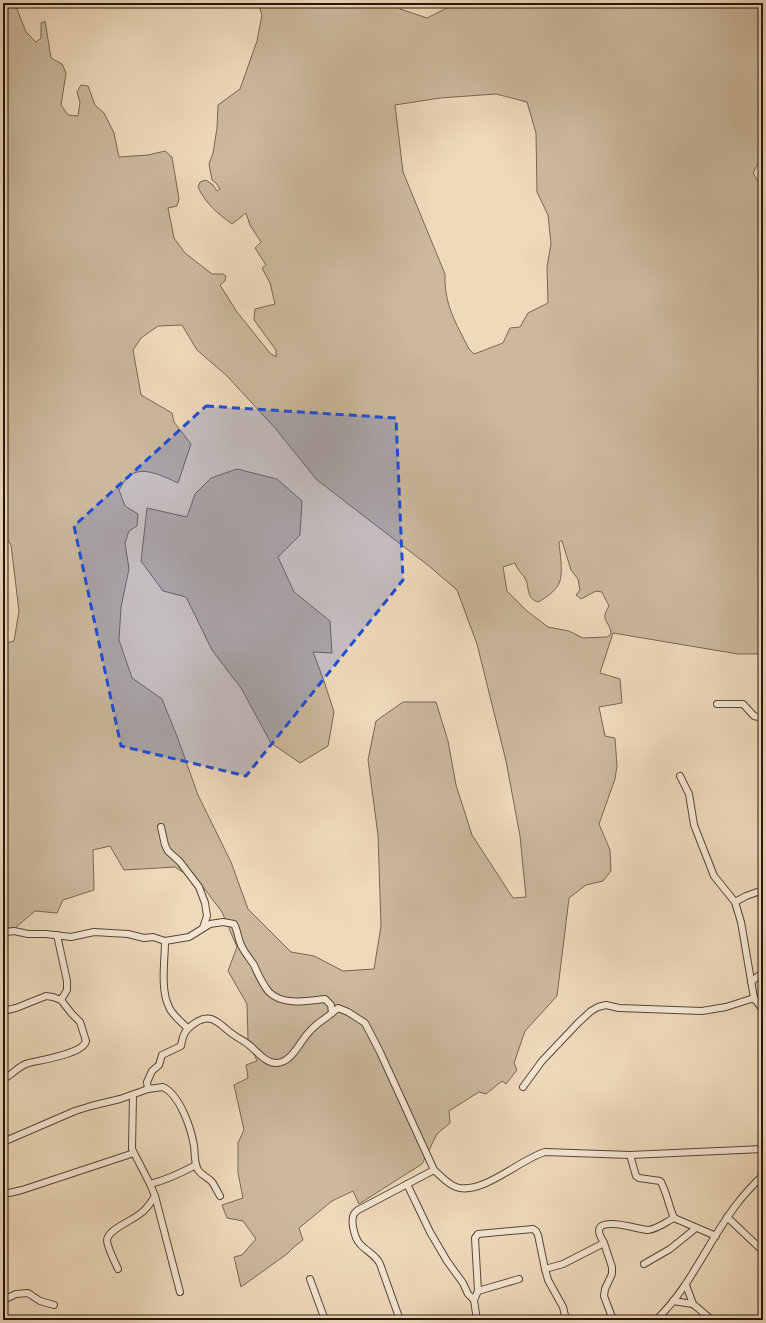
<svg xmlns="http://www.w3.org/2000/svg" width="766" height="1323" font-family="'IM FELL English',serif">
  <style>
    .green { fill: #cbb89d; stroke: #776652; fill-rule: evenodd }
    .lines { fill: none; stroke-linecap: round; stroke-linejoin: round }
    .minor-casing { stroke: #564635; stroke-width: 8 }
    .minor { stroke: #f4e6d3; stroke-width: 6 }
    .marked { fill: #1d4ed8; fill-opacity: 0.2; stroke: #1d4ed8; stroke-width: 3; stroke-dasharray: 8 5; stroke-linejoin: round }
  </style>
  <rect width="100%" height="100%" fill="#eed9bb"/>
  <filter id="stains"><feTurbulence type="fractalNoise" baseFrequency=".005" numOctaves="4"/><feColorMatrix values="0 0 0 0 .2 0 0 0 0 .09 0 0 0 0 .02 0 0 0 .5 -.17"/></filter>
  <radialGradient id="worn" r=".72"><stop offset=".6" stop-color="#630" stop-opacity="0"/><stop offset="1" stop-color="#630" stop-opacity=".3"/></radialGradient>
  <!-- green -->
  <g class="green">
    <path d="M3,3H17V9L26,32L36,42L41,38V23L45,21L51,58L62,64L66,73L61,105L68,115L78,116L80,102L77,92L81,85L88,86L95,105L104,113L114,133L119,157L148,155L165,151L172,157L179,199L177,206L168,208L174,238L185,253L212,274H223L226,276L225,281L220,285L237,312L270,353L276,357V350L254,320L255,309L275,304L270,283L262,268L266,265L255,248L261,242L250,225L246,213L232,224C217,213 206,204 198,187L200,182L206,180L213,185L217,191L220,189L216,183L212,180L209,164L213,153L217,128L218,105L240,89L257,41L262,15L258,3H398L400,9L427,18L457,3H763V154L753,173L760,185L763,188V654H738L613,633L600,673L620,679L622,703L599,707L605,736L615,738L617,766L615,779L599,824L610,850L611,871L603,881L586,885L569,898L557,996L525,1031L514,1063L517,1070L506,1084L502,1081L486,1094L479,1092L449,1111L450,1123L437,1134L422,1164L359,1204L353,1191L332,1201L299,1228L303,1240L294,1247L287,1254L241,1287L234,1257L242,1255L256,1239L243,1221L227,1218L222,1205L243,1198L238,1173V1143L244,1130L234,1085L248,1078L246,1065L257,1061L248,1039L247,1004L228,971L237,947L222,912L201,884L175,867L124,870L110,846L93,850L94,890L63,900L57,913L35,911L15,928H5L3,930V644L14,641L19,611L11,545L3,533ZM496,94L527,102L536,133L537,192L548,215L551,244L547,267L548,303L528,313L520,327L510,328L503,343L474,354L469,349C456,323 444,305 445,274L403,172L395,105L440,98ZM182,325L197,350L227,376L275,428L317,480L429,566L457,590L477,644L506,761L520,836L526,897L513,898L472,835L456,785L448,741L436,702H403L376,721L368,760L378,835L381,926L374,969L343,971L314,956L291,952L248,909L231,862L198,795L178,739L162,699L132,678L119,640L121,607L129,569L125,543L129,531L137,526L138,514L125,506L119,490C122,486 124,480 128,477C142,464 164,477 178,483L191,444L174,422L172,413L141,395L133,350L141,338L158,326ZM560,541H562L571,570L578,579L580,590L576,595L581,599L596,591L602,592L609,606C599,622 610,620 611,634L607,637L583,638L569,631L548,627L527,611L507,591L503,567L515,563C517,570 523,574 526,580C529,589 527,599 538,602C546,598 557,590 560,581C563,571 560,553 559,543Z"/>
    <polygon points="237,469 277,479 302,501 300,535 278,557 294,592 330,621 332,653 313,652 324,681 334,712 328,746 300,763 271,743 241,688 212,650 186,597 163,591 141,561 147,508 187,517 195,494 211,478"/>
  </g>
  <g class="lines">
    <!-- minor casing -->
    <g class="minor-casing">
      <g id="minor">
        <polyline points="717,704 743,704 754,716 763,718"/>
        <polyline points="680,776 689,794 694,825 714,876 735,902 741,922 754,998"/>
        <polyline points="161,827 165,845 168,851 180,862 199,887 205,903 207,916 203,928"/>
        <polyline points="735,902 746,896 763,890"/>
        <path d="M3,934L6,932L14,931L28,934H46L71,937L94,932L128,934L144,938L153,937L165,941L189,937L210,924L223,922L234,924C238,931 238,940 242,947C245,953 250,959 254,965C258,974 262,984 269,992C283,1006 307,1001 325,999L331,1005L332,1013C325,1019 317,1023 311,1030C300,1040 293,1062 277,1063C266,1064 257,1051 249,1045C245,1041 239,1039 234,1035C220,1026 213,1011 195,1023C185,1030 183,1034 181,1046L162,1055L159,1065L152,1071L147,1082L148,1089"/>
        <polyline points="57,935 67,981 67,990 61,1000"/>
        <path d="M165,941C165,961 160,989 169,1007C172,1015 182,1022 187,1028"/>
        <polyline points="751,982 763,972"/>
        <path d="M3,1011L16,1008L46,996L53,997L61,1000L72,1014L80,1022L86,1041C83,1054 41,1060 29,1063C17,1066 13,1075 3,1079"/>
        <path d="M332,1013L338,1008L348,1012L365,1023L380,1052L434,1170C441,1176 447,1184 456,1187C482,1196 520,1159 545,1152L630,1155L763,1149"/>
        <polyline points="523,1087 542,1061 578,1023 591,1011 598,1007 606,1005 619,1008 702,1011 726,1007 754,998 763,1010"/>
        <polyline points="133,1095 132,1149 150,1184"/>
        <path d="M3,1142L75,1111L91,1106L120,1099L148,1089L163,1087C180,1095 191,1128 194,1146C195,1153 194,1163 198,1170C202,1176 208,1177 212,1182C215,1186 217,1191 220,1196"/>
        <path d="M630,1155L636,1176L639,1178L660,1181L661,1182C667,1194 669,1206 674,1218L716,1236"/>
        <polyline points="407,1184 430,1232 447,1261 463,1283 468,1294 474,1300 477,1320"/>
        <polyline points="3,1193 9,1193 22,1190 134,1153"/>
        <polyline points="155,1196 180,1292"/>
        <polyline points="727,1217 763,1251"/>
        <polyline points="604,1243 612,1267 612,1274 605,1289 604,1296 613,1320"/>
        <polyline points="644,1264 670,1249 696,1228"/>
        <path d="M118,1269C115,1262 107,1247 107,1240C108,1229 134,1220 141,1213C147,1209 151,1202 155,1196L150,1184C167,1180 181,1173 196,1165"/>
        <polyline points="310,1279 325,1320"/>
        <polyline points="686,1285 693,1304"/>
        <polyline points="478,1291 519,1279"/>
        <polyline points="3,1300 16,1294 28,1293 40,1301 54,1305"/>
        <polyline points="474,1300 478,1291 475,1238 478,1234 533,1229 536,1231 538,1235 545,1269"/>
        <polyline points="673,1301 693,1304 712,1320"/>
        <path d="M400,1320L380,1264C376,1255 366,1251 360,1244C355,1239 350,1221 354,1214C355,1213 356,1211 358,1210L434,1170"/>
        <path d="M566,1320L563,1307L548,1280L545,1269L563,1264L604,1243C602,1239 599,1235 599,1231C599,1216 640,1230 648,1230C657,1229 666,1222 674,1218"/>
        <path d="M656,1320C692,1286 709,1238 740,1200C747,1191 755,1183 763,1175"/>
      </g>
    </g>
    <!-- minor -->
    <use href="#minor" class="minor"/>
  </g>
  <!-- marked area -->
  <path class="marked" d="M206,406L396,418L403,580L246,776L121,746L74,526Z"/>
  <!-- margin -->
  <rect width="766" height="1323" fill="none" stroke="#eed9bb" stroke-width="16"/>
  <rect x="4" y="4" width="758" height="1315" fill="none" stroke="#231508" stroke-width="2"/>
  <rect x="8" y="8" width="750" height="1307" fill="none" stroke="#231508"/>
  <rect width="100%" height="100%" filter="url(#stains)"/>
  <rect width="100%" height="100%" fill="url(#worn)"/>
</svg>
